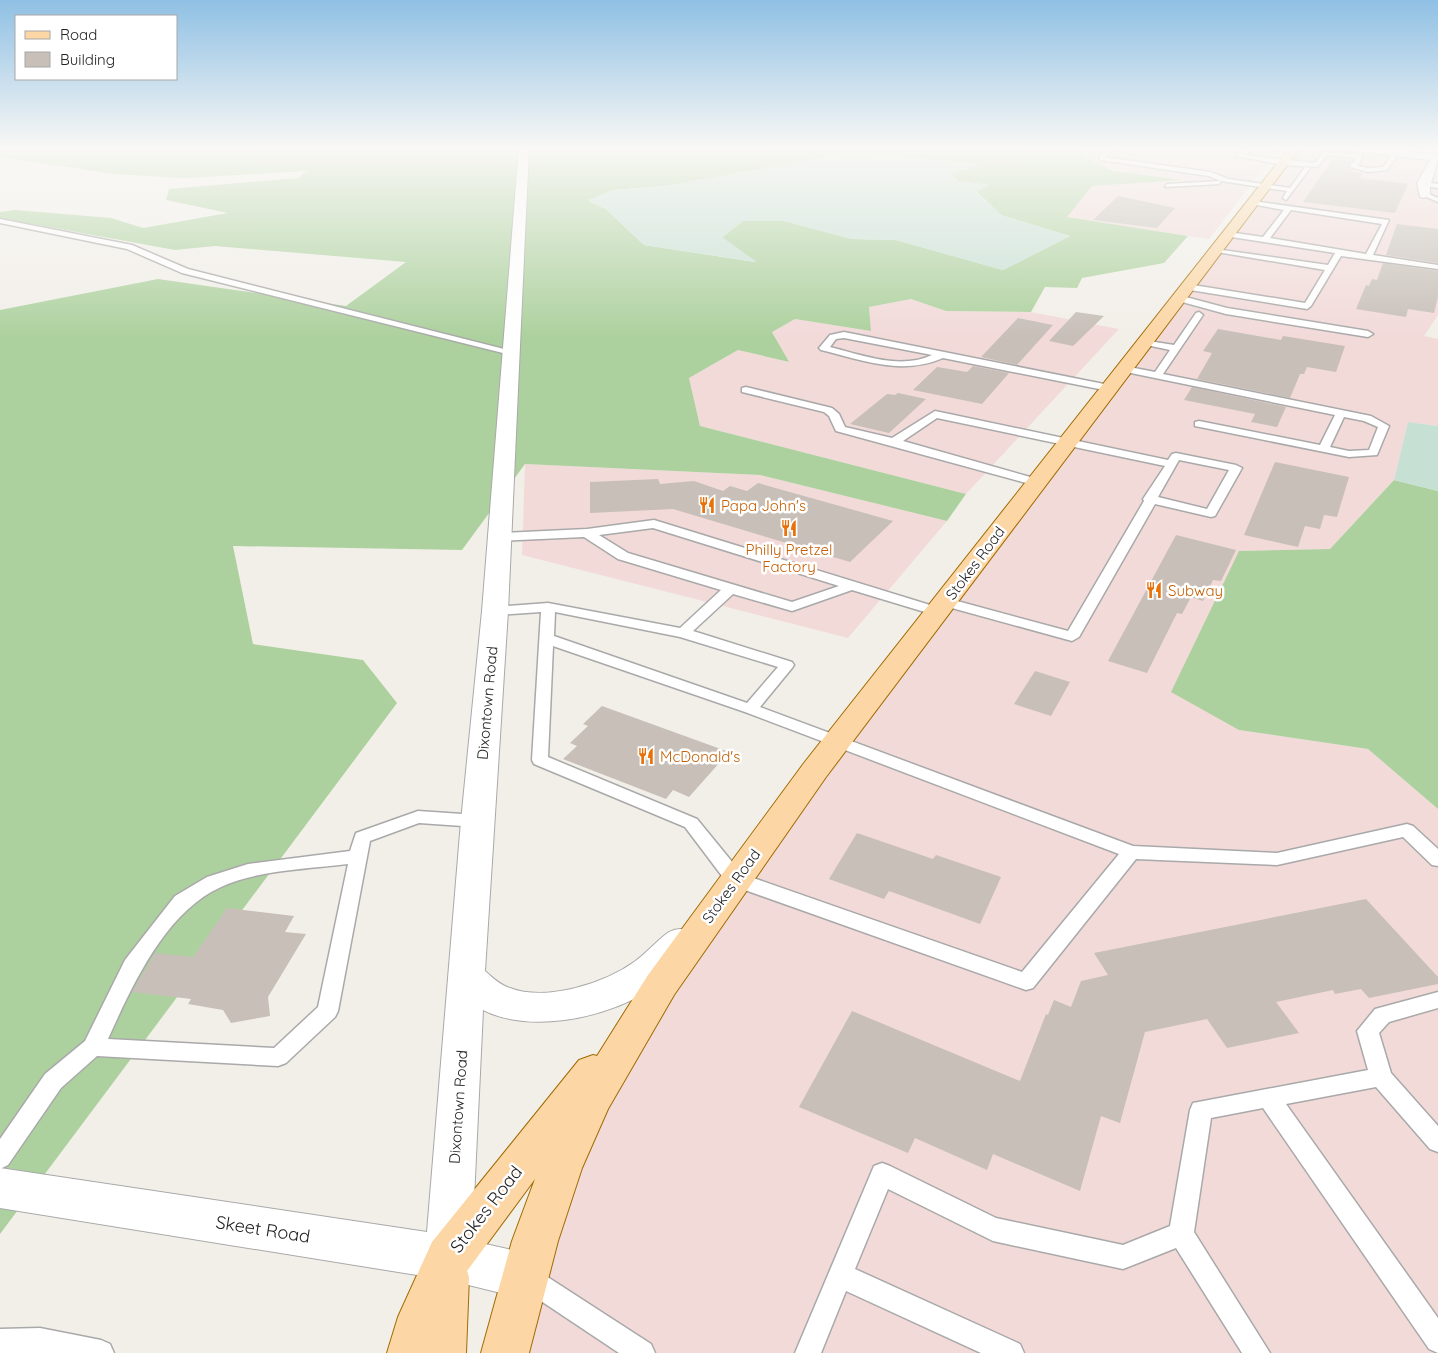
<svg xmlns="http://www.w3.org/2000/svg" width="1438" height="1353" font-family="Quicksand,sans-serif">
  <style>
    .commercial { fill: #f2dad9 }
    .forest { fill: #add19e; fill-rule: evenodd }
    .wetland { fill: #c6e0d4 }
    .building { fill: #c7bfb8 }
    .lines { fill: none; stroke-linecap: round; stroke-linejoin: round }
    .service-casing { stroke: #a9a9a9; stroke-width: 3 }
    .minor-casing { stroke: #a9a9a9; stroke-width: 2 }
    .tertiary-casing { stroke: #a9a9a9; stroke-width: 2 }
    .primary-casing { stroke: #a06b00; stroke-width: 2 }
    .service { fill: #fff; fill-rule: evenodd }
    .minor { fill: #fff; fill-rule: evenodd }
    .tertiary { fill: #fff; fill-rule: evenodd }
    .primary { fill: #fcd6a4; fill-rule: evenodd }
    .labels { text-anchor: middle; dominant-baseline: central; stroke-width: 5; stroke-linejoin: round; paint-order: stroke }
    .food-label { font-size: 15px; fill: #c56008; stroke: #fff; text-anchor: start }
    .street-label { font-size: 15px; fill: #222; stroke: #fff }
    .near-street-label { font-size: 18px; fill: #222; stroke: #fff }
  </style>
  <rect width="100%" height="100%" fill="#f2efe9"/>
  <!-- commercial -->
  <g class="commercial">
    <polygon points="1076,147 1280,147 1209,239 1066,217 1092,186 1178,180 1117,171 1078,154"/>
    <polygon points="1296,147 1433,147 1428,157 1438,158 1438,315 1424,336 1438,339 1438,426 1408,422 1394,480 1330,549 1239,551 1239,730 1368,749 1438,809 1438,1353 505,1353 627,1039"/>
    <polygon points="911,299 946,311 1031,312 1119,329 966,494 700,426 689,378 738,350 788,362 772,331 795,319 871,331 869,307"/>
    <polygon points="525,464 760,475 947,521 848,638 522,555"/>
  </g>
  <!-- forest -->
  <g class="forest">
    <path d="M0,147H1076L1078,154L1114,171L1182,180L1092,186L1067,217L1188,236L1164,263L1082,278L1077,288L1045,287L1031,312L946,311L911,299L869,307L871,331L795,319L772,332L789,362L738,350L689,378L700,426L966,494L947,521L760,475L525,464L462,550L233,546L253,644L363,660L397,703L0,1234V310L158,279L346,306L406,262L215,246L175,250L0,218V212L15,210L111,218L143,228L228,213L166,200L169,189L298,178L307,171L184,178L115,174L0,157ZM851,153L978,164L951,174L958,181L989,185L976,191L1001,215L1070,236L1003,270L896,240L852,239L784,221H743L721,238L755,262L644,245L606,209L589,201L613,190L665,186Z"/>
    <polygon points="1394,480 1438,491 1438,809 1368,749 1239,730 1171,692 1239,551 1330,549"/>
  </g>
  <!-- wetland -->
  <g class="wetland">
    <polygon points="851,153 980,165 951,174 958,181 990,185 976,192 1001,215 1070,236 1003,270 896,240 852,239 784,221 743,221 722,237 757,262 644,245 606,209 588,200 613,190 665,186"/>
    <polygon points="1408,422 1438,426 1438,491 1394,480"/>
  </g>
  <!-- building -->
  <g class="building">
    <polygon points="1333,159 1352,161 1348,168 1352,170 1351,172 1362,173 1360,178 1408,184 1395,213 1303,202"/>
    <polygon points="1118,196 1175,208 1157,228 1093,220"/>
    <polygon points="1397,224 1438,229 1438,263 1386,255"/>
    <polygon points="1383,263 1438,271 1438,297 1434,313 1408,309 1406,317 1356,309 1366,285 1369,286 1372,279 1377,280"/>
    <polygon points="1076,312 1104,316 1073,346 1049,341"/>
    <polygon points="1018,318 1053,325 1017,365 981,357"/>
    <polygon points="1218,329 1281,340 1283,336 1345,346 1336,372 1307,367 1304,374 1300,374 1290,398 1197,379 1212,353 1203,351"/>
    <polygon points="973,366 1009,373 982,404 913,390 937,367 967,372"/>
    <polygon points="1192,387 1286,407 1277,427 1251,422 1255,414 1184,400"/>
    <polygon points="898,393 926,399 889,433 850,424 887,394 895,395"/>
    <polygon points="1275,462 1349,477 1337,517 1324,515 1320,529 1305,526 1298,547 1244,535"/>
    <polygon points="658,479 660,484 694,481 723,491 730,486 747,491 758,483 893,521 850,562 673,509 590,513 590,482"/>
    <polygon points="1176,535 1236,550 1221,581 1213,580 1203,601 1191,597 1182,614 1177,613 1147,673 1108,661"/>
    <polygon points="1035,671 1070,682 1051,716 1014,704"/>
    <polygon points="602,706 729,752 689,797 673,790 666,799 563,759 577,746 570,743 588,726 583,724"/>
    <polygon points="857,833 933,859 936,855 1001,877 980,924 889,891 884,899 829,879"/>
    <polygon points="1366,899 1438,977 1438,984 1369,998 1361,989 1335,994 1333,990 1276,1002 1299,1033 1227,1048 1207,1019 1145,1032 1120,1123 1101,1116 1080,1191 993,1154 987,1170 915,1138 908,1153 799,1107 852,1011 1020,1081 1046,1014 1048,1015 1054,1000 1071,1007 1081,981 1108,975 1094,953"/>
    <polygon points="227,908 294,916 285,932 306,934 268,997 270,1016 231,1023 223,1010 188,1004 191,999 132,992 155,953 193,957"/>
  </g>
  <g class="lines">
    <!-- service casing -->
    <g class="service-casing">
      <g id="service">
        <polygon points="1257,147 1244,155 1315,163 1323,152 1356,154 1358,148 1361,147 1362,156 1358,166 1368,168 1383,167 1394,152 1399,153 1387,170 1368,172 1350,167 1356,158 1327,155 1317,167 1284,165 1236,156 1245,148"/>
        <polygon points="1261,147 1280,147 1296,151 1293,153"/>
        <polygon points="1396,147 1438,150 1438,154 1399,149"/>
        <polygon points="1110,148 1113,150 1104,157 1210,172 1229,179 1290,188 1305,167 1310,168 1286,200 1283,198 1287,191 1221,181 1219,184 1165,187 1167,184 1221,181 1209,176 1100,160 1099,156"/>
        <polygon points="1423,182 1438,184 1438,188 1421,185"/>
        <polygon points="1424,192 1438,198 1438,202 1422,195"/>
        <path d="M1253,201L1389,220L1373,255L1438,265V269L1341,256L1311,306L1307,309L1184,289L1183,287L1187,284L1305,303L1325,270L1211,251L1215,249L1328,265L1335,253L1225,236L1224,234L1228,232L1263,237L1284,210L1251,204ZM1291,210L1382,224L1366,254L1270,238Z"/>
        <polygon points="0,219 132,245 188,269 516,352 511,355 182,273 127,249 0,223"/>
        <polygon points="1178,295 1227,308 1368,331 1373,334 1368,337 1226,314 1175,300 1174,298"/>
        <path d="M1199,312L1203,315L1163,374L1371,416L1389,426L1377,455L1349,457L1195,426V422L1199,421L1320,445L1335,415L1121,371V367L1124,366L1155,372L1170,350L1142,344V340L1174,345L1196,313ZM1344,417L1364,421L1378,427L1369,450L1349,451L1330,447Z"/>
        <path d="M844,332L1109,385L1114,388L1109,391L943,358C902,376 861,360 821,350L819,348L830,335ZM844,338L932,355C900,370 862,355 830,347L836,339Z"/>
        <path d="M746,387L832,408L839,414L845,427L892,438L935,411L1168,460L1172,454L1176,453L1236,465L1242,468L1215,516L1211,517L1155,504L1079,637L1072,641L941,605L939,602L946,598L1068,631L1144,501L1143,499L1165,466L937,418L903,441L1041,480V484L1037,486L836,431L829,416L824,412L742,392V388ZM1179,460L1229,470L1207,509L1158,497Z"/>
        <path d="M654,520L943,609L945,612L938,616L852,590L792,611L733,594L693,631L792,662L794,665L792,668L760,707L1133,846L1277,853L1407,824L1413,826L1438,849V866L1432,865L1403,837L1277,865L1136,859L1033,988L1026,990L728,884L685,827L534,764L532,760L541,612L495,615L488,611L495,607L548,603L680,628L721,590L618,559L584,537L500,541L494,537L500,533L587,529ZM653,528L839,586L792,602L628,553L599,535ZM555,612L680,637L778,667L747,703L554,636ZM553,646L745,712L1119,854L1022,972L742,874L697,819L548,757Z"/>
        <path d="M418,811L477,815L483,817L486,821L483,825L477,827L419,823L370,841L338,1011L335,1017L286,1063L278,1066L97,1056L61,1088L8,1165L0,1169V1139L45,1074L85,1041L125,960L175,896L207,877L248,864L350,851L356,833ZM348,864L318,1007L274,1048L108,1039C132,986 165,912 221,887C257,870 308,869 348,864Z"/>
        <polygon points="1438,992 1438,1008 1389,1022 1379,1033 1391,1073 1438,1126 1438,1152 1430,1149 1376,1087 1286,1104 1438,1318 1438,1353 1429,1349 1263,1108 1211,1118 1194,1232 1270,1353 1242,1353 1176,1248 1123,1269 993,1241 888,1189 855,1269 1020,1344 1024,1353 981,1353 846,1291 821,1353 795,1353 874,1166 882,1163 890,1166 996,1218 1123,1245 1170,1226 1190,1110 1193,1103 1368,1070 1357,1031 1375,1009"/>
        <polygon points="529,1265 651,1344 655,1353 619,1353 520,1287 516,1278 520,1269"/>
        <polygon points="40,1328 101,1340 110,1344 114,1353 0,1353 0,1329"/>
      </g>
    </g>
    <!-- minor casing -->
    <g class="minor-casing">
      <path id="minor" d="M1338,147H1376L1438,155C1438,170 1429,179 1430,194L1424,198L1420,197L1417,183L1430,160L1343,150Z"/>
    </g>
    <!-- tertiary casing -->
    <g class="tertiary-casing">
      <path id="tertiary" d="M519,147H529L508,611L485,971C493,978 500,985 510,988C546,1002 605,983 634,962C646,954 657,940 669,932C678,927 686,929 695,932L700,942C666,1005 546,1042 483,1010L472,1241L525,1253L541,1260L548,1276L541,1292L525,1299L448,1280L0,1208V1168L427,1232L461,821L482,611Z"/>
    </g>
    <!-- primary casing -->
    <g class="primary-casing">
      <polygon id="primary" points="1290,147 1301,147 826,777 674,995 608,1109 582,1168 558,1241 529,1353 481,1353 512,1241 535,1179 467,1271 469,1277 466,1353 387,1353 398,1317 432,1242 579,1060 593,1055 597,1056 648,975 804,763"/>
    </g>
    <!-- service -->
    <use href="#service" class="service"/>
    <!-- minor -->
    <use href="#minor" class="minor"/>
    <!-- tertiary -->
    <use href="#tertiary" class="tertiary"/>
    <!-- primary -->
    <use href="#primary" class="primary"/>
  </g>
  <!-- sky -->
  <linearGradient id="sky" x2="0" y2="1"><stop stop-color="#8fc0e4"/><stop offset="0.44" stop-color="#f9f8f5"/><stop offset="1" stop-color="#f9f8f5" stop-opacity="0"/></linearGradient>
  <rect width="1438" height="337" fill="url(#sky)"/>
  <!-- icons -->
  <defs>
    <g id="restaurant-bare" transform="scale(1.35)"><path d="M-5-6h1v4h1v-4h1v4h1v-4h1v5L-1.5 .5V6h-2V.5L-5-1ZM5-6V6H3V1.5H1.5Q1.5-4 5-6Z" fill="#e8710a" stroke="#fff" stroke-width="2.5" paint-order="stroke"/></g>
  </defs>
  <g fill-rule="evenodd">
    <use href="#restaurant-bare" x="707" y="505"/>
    <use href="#restaurant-bare" x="789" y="528"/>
    <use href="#restaurant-bare" x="1154" y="590"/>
    <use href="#restaurant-bare" x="646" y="756"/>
  </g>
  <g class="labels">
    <!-- food labels -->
    <g class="food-label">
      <text x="721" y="505">Papa John's</text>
      <text x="789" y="549" text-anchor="middle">Philly Pretzel<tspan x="789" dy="17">Factory</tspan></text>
      <text x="1168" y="590">Subway</text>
      <text x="660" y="756">McDonald's</text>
    </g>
    <!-- street labels -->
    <g class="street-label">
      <text transform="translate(975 563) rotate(-53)">Stokes Road</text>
      <text transform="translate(487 703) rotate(-85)">Dixontown Road</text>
      <text transform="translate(731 886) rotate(-54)">Stokes Road</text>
      <text transform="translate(458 1107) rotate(-86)">Dixontown Road</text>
    </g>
    <!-- near-street labels -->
    <g class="near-street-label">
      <text transform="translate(486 1209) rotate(-52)">Stokes Road</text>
      <text transform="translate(263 1229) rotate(9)">Skeet Road</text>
    </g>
  </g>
  <!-- legend -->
  <rect x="15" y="15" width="162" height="65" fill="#ffffff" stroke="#a7a7a7"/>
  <rect x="25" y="31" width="25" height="8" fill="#fcd6a4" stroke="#a7a7a7"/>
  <text x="60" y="40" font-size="15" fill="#222222">Road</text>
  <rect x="25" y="52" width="25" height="15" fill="#c7bfb8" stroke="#a7a7a7"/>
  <text x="60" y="65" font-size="15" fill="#222222">Building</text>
</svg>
